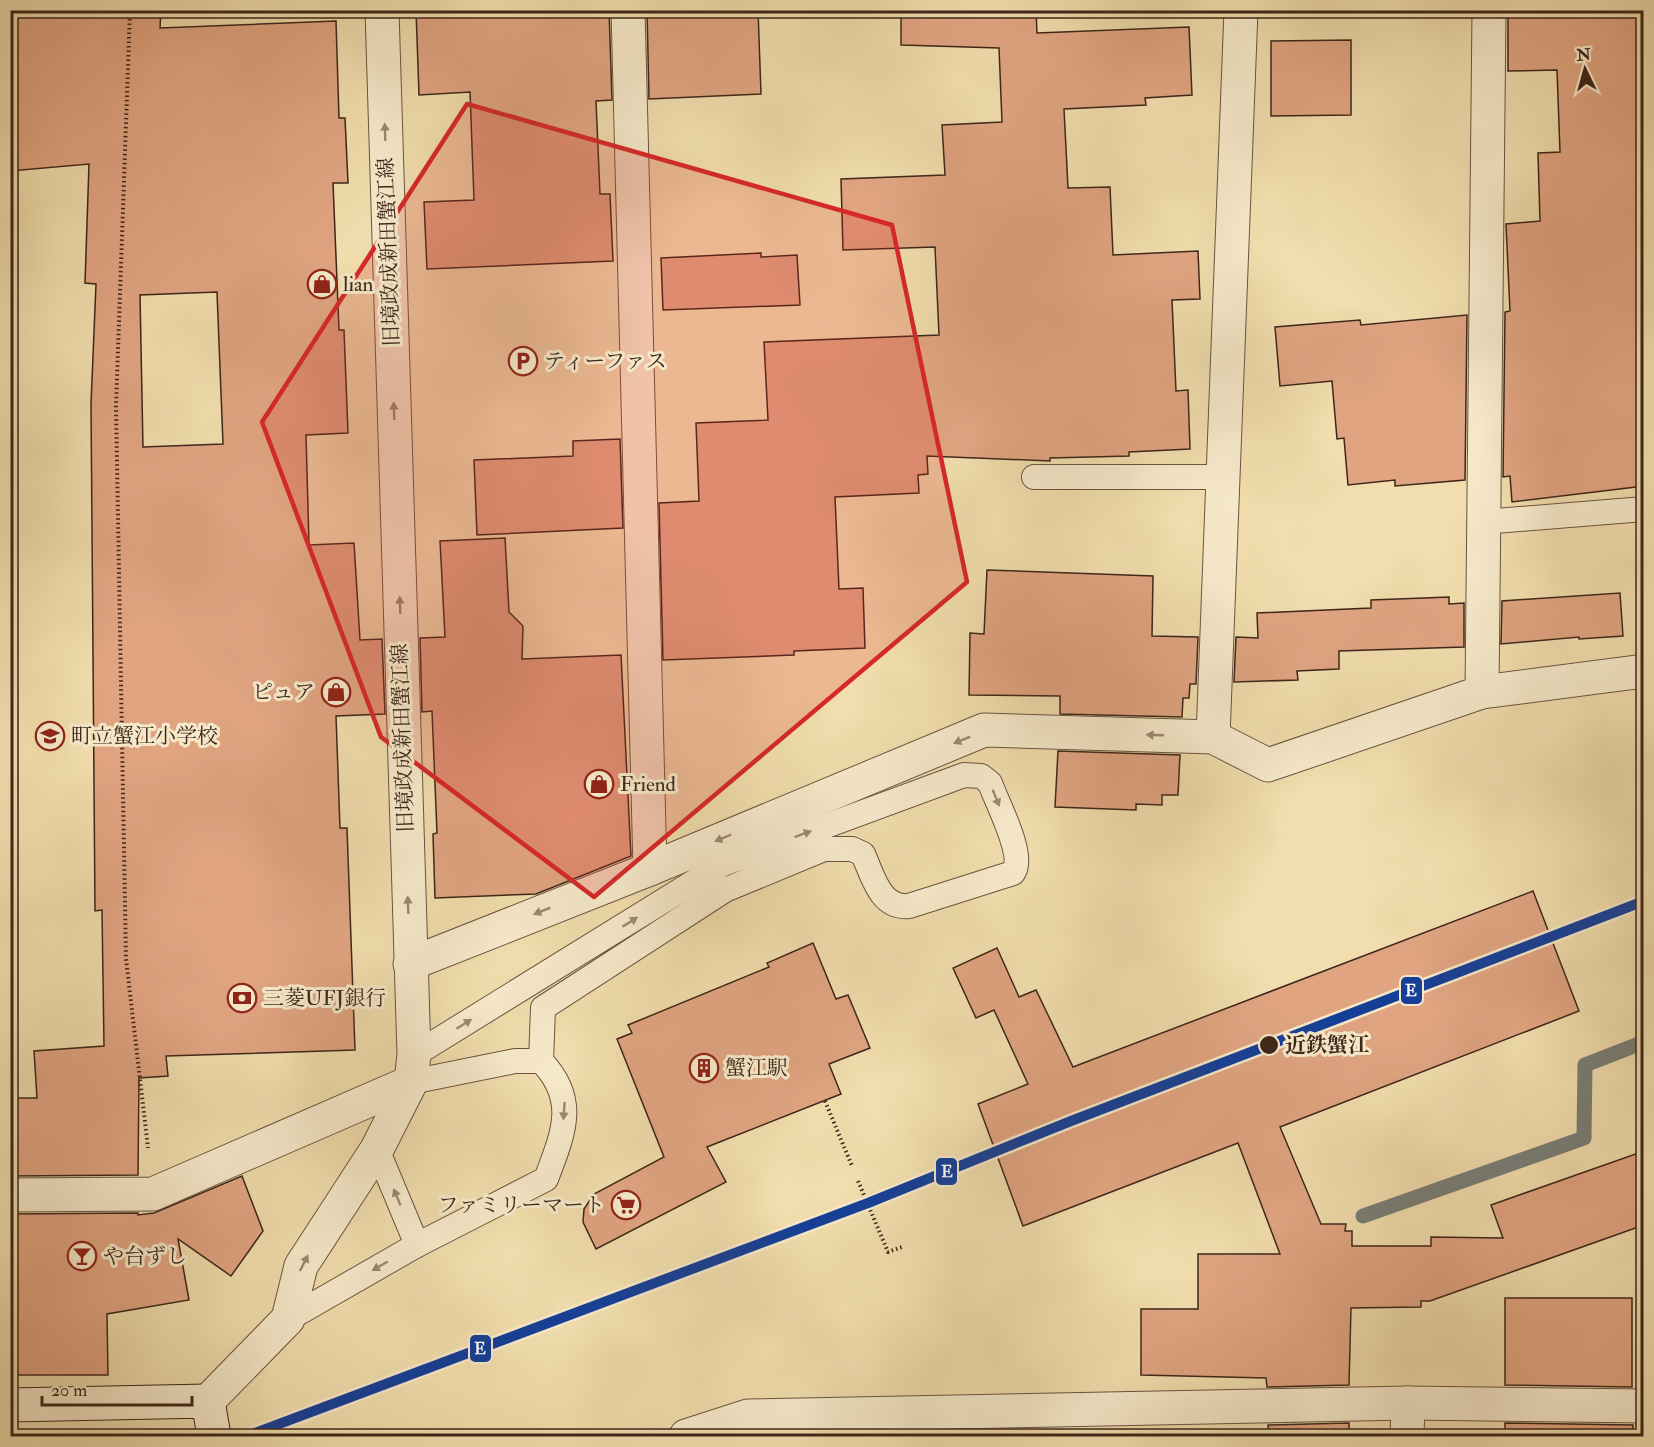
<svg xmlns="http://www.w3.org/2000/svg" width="1654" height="1447" font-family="'IM FELL Double Pica','Noto Serif JP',serif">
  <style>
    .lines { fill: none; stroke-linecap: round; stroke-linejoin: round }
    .stream { stroke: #787e77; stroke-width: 15 }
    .building { fill: #e0a481; stroke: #3d261a; stroke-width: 1.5; fill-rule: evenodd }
    .service-casing { stroke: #6a543f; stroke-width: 26 }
    .minor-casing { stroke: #6a543f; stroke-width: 35 }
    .secondary-casing { stroke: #3d261a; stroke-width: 35 }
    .path { stroke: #3d261a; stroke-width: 4; stroke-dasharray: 1.5 3; stroke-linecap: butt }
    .service { stroke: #f6e9ca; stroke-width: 24 }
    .minor { stroke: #f6e9ca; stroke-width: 33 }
    .secondary { stroke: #f6e9ca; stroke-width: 33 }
    .rail-1-casing { stroke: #f6e9ca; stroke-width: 15 }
    .rail-1 { stroke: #153f97; stroke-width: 10 }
    .oneway { fill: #9a8872 }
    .marked { fill: #d62828; fill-opacity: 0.2; stroke: #d62828; stroke-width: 4.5; stroke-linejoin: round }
    .stop-dot { fill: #3d261a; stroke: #f6e9ca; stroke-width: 2 }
    .labels { text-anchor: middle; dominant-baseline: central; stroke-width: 6; stroke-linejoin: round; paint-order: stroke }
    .street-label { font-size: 21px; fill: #3d261a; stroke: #f6e9ca }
    .poi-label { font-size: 21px; fill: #3d261a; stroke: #f6e9ca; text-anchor: start }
    .stop-label { font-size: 21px; font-weight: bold; fill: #3d261a; stroke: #f6e9ca; text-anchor: start }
    .line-badge { stroke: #f6e9ca; stroke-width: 2 }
    .badge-label { font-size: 16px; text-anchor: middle; font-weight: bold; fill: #fff }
  </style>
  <rect width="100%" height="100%" fill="#f1ddad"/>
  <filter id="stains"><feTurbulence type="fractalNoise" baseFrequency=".00333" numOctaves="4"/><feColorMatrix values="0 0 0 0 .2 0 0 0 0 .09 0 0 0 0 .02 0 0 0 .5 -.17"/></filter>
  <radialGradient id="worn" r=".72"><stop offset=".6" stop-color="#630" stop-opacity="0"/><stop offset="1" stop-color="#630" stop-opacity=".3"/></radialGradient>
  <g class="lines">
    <!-- stream -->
    <polyline class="stream" points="1363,1216 1584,1138 1585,1065 1644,1042"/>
  </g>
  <!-- building -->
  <g class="building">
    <path d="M10,10H161L160,28L336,21L339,118H345L348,183H333L339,330H344L348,433L306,435L309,545L354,543L360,640L382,639L385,714L336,716L340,828H347L355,1050L166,1056L168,1076L139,1078L138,1175L10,1176V1098H37L34,1051L104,1046L102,910L95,911L91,404L96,284L85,283L89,164L10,171ZM217,292L223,444L143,447L140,295Z"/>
    <polygon points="416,10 609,10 612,100 596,101 600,194 610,194 613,261 427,269 424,202 474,200 470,92 419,95"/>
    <polygon points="647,10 758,10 761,94 649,99"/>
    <polygon points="901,10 1036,10 1037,33 1189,27 1192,95 1145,98 1146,105 1064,109 1068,188 1110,187 1113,255 1198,251 1200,299 1172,300 1176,391 1188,390 1190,449 1129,452 1129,456 1050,458 1050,461 927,456 928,474 918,475 919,493 835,497 839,589 863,588 865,648 794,651 794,655 663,660 659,503 699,501 696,423 768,420 764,342 939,335 935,247 843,250 841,179 945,175 942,125 1002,122 999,48 901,45"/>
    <polygon points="1508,10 1644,10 1644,486 1512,502 1510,476 1503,477 1505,312 1510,311 1506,224 1540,221 1538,153 1560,152 1557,70 1508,71"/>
    <polygon points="1351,40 1351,115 1271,116 1271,41"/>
    <polygon points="761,253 761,257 797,255 800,305 663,310 661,258"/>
    <polygon points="1467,315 1465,480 1395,486 1395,480 1348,485 1344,438 1337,439 1332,381 1280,386 1275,327 1360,320 1361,325"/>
    <polygon points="620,439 623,528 477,535 474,460 573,456 573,441"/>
    <polygon points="505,538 509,612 523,626 522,659 621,655 631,856 536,894 435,898 433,834 437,833 432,711 422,712 420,638 445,637 440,541"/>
    <polygon points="987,570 1153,576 1152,636 1198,637 1196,684 1190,684 1189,698 1183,698 1182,717 1060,714 1060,696 969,695 970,633 984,634"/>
    <polygon points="1620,593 1623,636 1579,639 1579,637 1501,644 1502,601"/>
    <polygon points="1449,597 1449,604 1464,603 1464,647 1339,651 1339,669 1297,671 1298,680 1234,682 1236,637 1258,638 1257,613 1371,608 1371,600"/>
    <polygon points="1058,751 1180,755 1178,795 1162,795 1162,805 1136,804 1136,810 1055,807"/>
    <polygon points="1533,891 1579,1011 1280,1127 1321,1224 1346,1224 1345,1231 1352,1231 1352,1246 1431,1246 1431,1237 1503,1238 1491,1205 1644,1151 1644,1225 1430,1301 1421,1301 1421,1307 1351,1308 1349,1385 1267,1387 1266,1378 1141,1375 1141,1309 1198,1309 1198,1254 1280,1254 1238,1143 1023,1226 978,1104 1028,1084 994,1010 976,1018 953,968 997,948 1019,997 1036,990 1073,1067"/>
    <polygon points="813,943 836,999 848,995 870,1048 829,1064 841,1094 707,1147 726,1182 596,1249 583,1222 584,1209 594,1194 664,1157 617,1039 632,1033 628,1025 769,967 767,963"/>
    <polygon points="242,1176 263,1231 231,1276 178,1239 189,1300 107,1314 108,1375 10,1375 10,1214 138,1213 138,1215 154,1213"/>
    <polygon points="1505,1298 1632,1298 1632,1387 1505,1385"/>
    <polygon points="1349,1423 1349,1437 1269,1437 1268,1425"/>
    <polygon points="1505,1423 1633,1425 1633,1437 1505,1437"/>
  </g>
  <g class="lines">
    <!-- service casing -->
    <g class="service-casing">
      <g id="service">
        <polyline points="1034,477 1223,477"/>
        <polyline points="1483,522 1644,509"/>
        <path d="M414,1055L723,864L964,775L981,776L990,783C997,803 1026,856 1013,873L909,906C880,909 873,876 863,854L852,849H824L725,890L543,1008L541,1061"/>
        <polyline points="377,1149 417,1245"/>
        <path d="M288,1319L417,1245L546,1179C563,1134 579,1100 541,1061H515L411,1082"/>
      </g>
    </g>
    <!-- minor casing -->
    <g class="minor-casing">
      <g id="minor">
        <polyline points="628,10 650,869"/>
        <polyline points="1482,692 1644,671"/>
        <polyline points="1213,737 1241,10"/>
        <polyline points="410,964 650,869 984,730 1213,737 1268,765 1482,692 1489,10"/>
        <polyline points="10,1195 153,1194 411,1082"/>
        <polyline points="208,1401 288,1319 301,1266 377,1149 411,1082 414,1055 382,10"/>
        <polyline points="686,1436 748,1416 1408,1403 1644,1406"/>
        <polyline points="1407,1436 1408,1403"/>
      </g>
    </g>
    <!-- secondary casing -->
    <g class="secondary-casing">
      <polyline id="secondary" points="10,1405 208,1401 214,1436"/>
    </g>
    <!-- path -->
    <g class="path">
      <polyline points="130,10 116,407 126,959 148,1148"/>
      <polyline points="825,1101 852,1166"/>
      <polyline points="858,1181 888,1252 902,1247"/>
    </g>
    <!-- service -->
    <use href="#service" class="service"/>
    <!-- minor -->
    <use href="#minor" class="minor"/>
    <!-- secondary -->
    <use href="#secondary" class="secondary"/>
    <!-- rail-1 casing -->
    <g class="rail-1-casing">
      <polyline id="rail-1" points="247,1436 868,1203 1071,1121 1644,901"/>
    </g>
    <!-- rail-1 -->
    <use href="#rail-1" class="rail-1"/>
  </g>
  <!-- one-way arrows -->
  <defs><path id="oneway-solid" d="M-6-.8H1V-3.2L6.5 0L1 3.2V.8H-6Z" transform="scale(1.5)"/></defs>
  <g class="oneway">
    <use href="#oneway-solid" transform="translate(385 132) rotate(-92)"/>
    <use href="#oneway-solid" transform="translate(394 411) rotate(-92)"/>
    <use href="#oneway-solid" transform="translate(400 605) rotate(-92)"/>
    <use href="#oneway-solid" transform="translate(1155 735) rotate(-178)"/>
    <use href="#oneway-solid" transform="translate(962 740) rotate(158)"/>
    <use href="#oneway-solid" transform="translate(996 798) rotate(68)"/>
    <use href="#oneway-solid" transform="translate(803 834) rotate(-20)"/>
    <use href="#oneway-solid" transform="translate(723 838) rotate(157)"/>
    <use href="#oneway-solid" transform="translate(408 905) rotate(-92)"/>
    <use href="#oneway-solid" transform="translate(542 911) rotate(158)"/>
    <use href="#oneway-solid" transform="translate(630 922) rotate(-32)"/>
    <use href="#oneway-solid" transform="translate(464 1024) rotate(-32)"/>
    <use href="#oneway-solid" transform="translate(564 1111) rotate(94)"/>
    <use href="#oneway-solid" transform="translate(397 1197) rotate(-113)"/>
    <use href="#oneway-solid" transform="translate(304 1263) rotate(-63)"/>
    <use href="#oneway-solid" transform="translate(380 1266) rotate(150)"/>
  </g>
  <!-- marked area -->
  <path class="marked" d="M467,104L892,225L967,582L594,897L381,737L262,422Z"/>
  <!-- icons -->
  <defs>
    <g id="shop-ring" transform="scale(1.5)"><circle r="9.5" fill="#f6e9ca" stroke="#8f2418" stroke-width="1.5"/><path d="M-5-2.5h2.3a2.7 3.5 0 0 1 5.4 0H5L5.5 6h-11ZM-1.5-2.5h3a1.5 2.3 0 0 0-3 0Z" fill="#8f2418"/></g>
    <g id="parking-ring" transform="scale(1.5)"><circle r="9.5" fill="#f6e9ca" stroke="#8f2418" stroke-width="1.5"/><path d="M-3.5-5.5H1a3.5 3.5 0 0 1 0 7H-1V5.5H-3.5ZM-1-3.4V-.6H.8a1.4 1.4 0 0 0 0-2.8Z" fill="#8f2418"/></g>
    <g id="school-ring" transform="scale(1.5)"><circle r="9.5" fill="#f6e9ca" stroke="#8f2418" stroke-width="1.5"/><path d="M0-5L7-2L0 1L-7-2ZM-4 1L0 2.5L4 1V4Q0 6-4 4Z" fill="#8f2418"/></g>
    <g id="bank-ring" transform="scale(1.5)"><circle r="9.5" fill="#f6e9ca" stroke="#8f2418" stroke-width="1.5"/><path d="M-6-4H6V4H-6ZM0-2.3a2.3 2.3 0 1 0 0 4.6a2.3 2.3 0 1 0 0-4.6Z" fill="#8f2418"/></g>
    <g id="building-ring" transform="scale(1.5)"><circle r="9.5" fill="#f6e9ca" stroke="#8f2418" stroke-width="1.5"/><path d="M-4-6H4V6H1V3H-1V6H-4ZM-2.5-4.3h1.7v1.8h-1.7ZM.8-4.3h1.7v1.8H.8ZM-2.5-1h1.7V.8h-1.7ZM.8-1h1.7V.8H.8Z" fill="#8f2418"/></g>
    <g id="supermarket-ring" transform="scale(1.5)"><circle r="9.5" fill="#f6e9ca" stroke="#8f2418" stroke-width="1.5"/><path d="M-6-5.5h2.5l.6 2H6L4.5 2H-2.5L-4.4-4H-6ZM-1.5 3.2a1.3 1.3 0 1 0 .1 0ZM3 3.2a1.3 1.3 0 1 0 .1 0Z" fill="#8f2418"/></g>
    <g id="bar-ring" transform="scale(1.5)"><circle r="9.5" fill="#f6e9ca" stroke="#8f2418" stroke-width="1.5"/><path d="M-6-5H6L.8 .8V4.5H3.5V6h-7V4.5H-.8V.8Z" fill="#8f2418"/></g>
  </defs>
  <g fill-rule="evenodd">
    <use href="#shop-ring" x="322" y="284"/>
    <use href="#parking-ring" x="523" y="361"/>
    <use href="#shop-ring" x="336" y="692"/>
    <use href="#school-ring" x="50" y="736"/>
    <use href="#shop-ring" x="599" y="784"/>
    <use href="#bank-ring" x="242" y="998"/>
    <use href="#building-ring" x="704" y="1068"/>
    <use href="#supermarket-ring" x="626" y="1205"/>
    <use href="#bar-ring" x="82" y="1256"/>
  </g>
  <!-- markers -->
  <circle class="stop-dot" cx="1269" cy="1045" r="10"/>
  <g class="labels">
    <!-- street labels -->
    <g class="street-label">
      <text transform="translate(389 252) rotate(-92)">旧境政成新田蟹江線</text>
      <text transform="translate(403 738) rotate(-92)">旧境政成新田蟹江線</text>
    </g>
    <!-- poi labels -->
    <g class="poi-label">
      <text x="343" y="284">lian</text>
      <text x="544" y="361">ティーファス</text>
      <text x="315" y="692" text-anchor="end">ピュア</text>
      <text x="71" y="736">町立蟹江小学校</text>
      <text x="620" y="784">Friend</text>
      <text x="263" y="998">三菱UFJ銀行</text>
      <text x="725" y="1068">蟹江駅</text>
      <text x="605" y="1205" text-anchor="end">ファミリーマート</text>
      <text x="103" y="1256">や台ずし</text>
    </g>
    <!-- stop labels -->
    <g class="stop-label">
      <text x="1285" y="1045">近鉄蟹江</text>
    </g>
  </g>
  <g class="line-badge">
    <rect x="1400" y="976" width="23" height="29" rx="6" fill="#153f97"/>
    <rect x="935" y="1157" width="23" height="29" rx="6" fill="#153f97"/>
    <rect x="469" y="1334" width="23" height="29" rx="6" fill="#153f97"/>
  </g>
  <g class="badge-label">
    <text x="1411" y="996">E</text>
    <text x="947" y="1177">E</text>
    <text x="480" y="1354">E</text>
  </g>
  <!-- margin -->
  <rect width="1654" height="1447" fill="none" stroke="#f1ddad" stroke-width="36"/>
  <rect x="12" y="12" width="1630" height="1423" fill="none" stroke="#3d261a" stroke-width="3"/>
  <rect x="18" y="18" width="1618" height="1411" fill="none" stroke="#3d261a" stroke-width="1.5"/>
  <!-- north arrow -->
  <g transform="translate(1585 69) rotate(355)" stroke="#f6e9ca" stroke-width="4.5" paint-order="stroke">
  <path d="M0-4.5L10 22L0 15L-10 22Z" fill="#3d261a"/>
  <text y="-9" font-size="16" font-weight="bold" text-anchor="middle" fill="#3d261a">N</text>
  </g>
  <!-- scale -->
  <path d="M42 1396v9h150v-9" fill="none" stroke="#3d261a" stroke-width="3"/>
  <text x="51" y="1396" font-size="18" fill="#3d261a" stroke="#f6e9ca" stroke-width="4.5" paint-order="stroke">20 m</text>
  <rect width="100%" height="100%" filter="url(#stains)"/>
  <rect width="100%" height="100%" fill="url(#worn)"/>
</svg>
